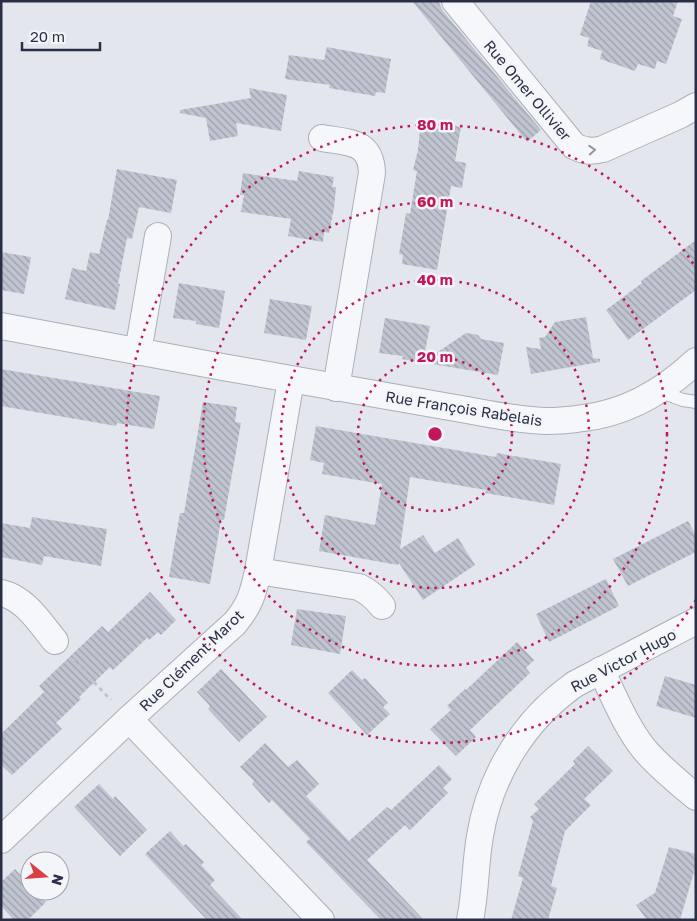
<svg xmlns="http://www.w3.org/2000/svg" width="697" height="921" font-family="'Golos Text',sans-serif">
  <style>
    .building { fill: url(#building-back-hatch) }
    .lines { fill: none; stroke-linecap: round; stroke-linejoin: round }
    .service-casing { stroke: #abafba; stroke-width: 14 }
    .minor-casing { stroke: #abafba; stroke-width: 28 }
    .path { stroke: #c1c3cb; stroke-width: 3; stroke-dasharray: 4 4; stroke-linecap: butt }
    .service { stroke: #f6f7fa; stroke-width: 12 }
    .minor { stroke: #f6f7fa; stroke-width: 26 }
    .oneway { stroke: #9094a0 }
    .ring { fill: none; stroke: #c2185b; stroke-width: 2.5; stroke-dasharray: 2.5 5 }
    .labels { text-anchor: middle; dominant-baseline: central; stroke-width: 5; stroke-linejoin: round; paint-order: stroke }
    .street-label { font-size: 15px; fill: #293046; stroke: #f3f5f9 }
    .centre { fill: #c2185b; stroke: #f3f5f9; stroke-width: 2.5 }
    .ring-label { font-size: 15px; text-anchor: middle; font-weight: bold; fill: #c2185b; stroke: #f3f5f9; stroke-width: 5; stroke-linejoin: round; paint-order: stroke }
  </style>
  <defs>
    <pattern id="building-back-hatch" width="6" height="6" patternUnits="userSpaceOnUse" patternTransform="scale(1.25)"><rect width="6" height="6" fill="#bfc4d0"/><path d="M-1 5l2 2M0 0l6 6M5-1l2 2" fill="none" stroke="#9ba0ab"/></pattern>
  </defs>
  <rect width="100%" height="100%" fill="#e3e6ec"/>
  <!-- building -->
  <g class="building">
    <polygon points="412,1 438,1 443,11 541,130 527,142"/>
    <polygon points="591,1 678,1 673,16 682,19 666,64 657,61 655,69 638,64 635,71 600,59 602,51 587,46 589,38 580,35"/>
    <polygon points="327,47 391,59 385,93 376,92 375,96 329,88 330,85 285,79 289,55 324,60"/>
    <polygon points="249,88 287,95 281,131 236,123 238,136 210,141 206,118 180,113 180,110 251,98"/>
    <polygon points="426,121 461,127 455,161 466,163 462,188 451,186 437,270 402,264 403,255 399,254 406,213 410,214 417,171 413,170 418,150 420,130 425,130"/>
    <polygon points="117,169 177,180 171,213 139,207 132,239 127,238 118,284 120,284 115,310 65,299 72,268 86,271 90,252 99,254 107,220 108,220"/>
    <polygon points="299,171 334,177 332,187 336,187 334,208 329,233 324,232 323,242 288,236 291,219 241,212 244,195 240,195 243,173 297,181"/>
    <polygon points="696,240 696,290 628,340 606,310 642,283 641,281"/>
    <polygon points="1,252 31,257 24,294 1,290"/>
    <polygon points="179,283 225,291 219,328 196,324 196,321 173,318"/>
    <polygon points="270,299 312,306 306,340 264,333"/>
    <polygon points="586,317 593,358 600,359 600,362 531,374 526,347 541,349 539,338 545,337 555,322"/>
    <polygon points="385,318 430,326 423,362 466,333 478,335 481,339 504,343 498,375 402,359 403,356 379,353"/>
    <polygon points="1,369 160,396 154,429 117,423 116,426 1,406"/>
    <polygon points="203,402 237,407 235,422 241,423 224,520 221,520 210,584 169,577 180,513 184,513"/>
    <polygon points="316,426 496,457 497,453 561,464 554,505 485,493 486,490 410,477 400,549 423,535 435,553 458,538 475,565 423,600 399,563 398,565 319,551 325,515 375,525 382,484 322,474 324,463 310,460"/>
    <polygon points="32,517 107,529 101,566 44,556 42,565 1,557 1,523 30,528"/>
    <polygon points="688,521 696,536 696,552 628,586 613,559"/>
    <polygon points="606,579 619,606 549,642 536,614"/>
    <polygon points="150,592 176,620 161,635 158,632 149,640 147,638 113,670 110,667 79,697 81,699 56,723 62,729 12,775 1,765 1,734 44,692 39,686 102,626 108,632"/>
    <polygon points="297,609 346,616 340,654 291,645"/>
    <polygon points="517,642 534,660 526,668 530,673 470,730 476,737 456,756 430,729 451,710 447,706 465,689 466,690"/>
    <polygon points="221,669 267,717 239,742 208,709 210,706 197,692"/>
    <polygon points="352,670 362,680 365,678 388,703 383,707 390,714 367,735 328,693"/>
    <polygon points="665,676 696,685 696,718 656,706"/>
    <polygon points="265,743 288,767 297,760 319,784 306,796 349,841 387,807 391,810 439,765 452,779 443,788 448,793 410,830 405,825 367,860 424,920 381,920 306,842 310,839 272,800 269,803 252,784 254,781 240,767"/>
    <polygon points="588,746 613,771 584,799 591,805 565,831 551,886 557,888 548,920 511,920 523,878 518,876 533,821 530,817 539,809 534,804 575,764 573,761"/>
    <polygon points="99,784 113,799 115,796 147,830 120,856 74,807"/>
    <polygon points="170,831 183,846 186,844 204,862 201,865 215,880 210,885 243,920 207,920 145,854"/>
    <polygon points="669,847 696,854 696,865 680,920 647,920 636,905 655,893"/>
    <polygon points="15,869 30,885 30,891 36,891 46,902 28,920 14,920 1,906 1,882"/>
  </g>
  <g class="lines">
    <!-- service casing -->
    <g class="service-casing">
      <polyline id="service" points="658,391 683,400 696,402"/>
    </g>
    <!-- minor casing -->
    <g class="minor-casing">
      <g id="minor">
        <path d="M455,1L574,146C584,151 591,152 603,149L680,115L696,106"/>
        <path d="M322,138C348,143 371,140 372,173L336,388"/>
        <path d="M1,326C128,350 254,373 381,395C409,400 438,405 467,410C493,415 519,420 545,421C558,421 571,420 583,418C627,413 664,391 696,361"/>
        <polyline points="138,352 158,236"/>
        <path d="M258,571L359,587C369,592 375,597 382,606"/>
        <path d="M1,593C25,598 40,623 55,641"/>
        <path d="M601,670C614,696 625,725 644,749C659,767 678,782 696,797"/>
        <polyline points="129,719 321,920"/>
        <path d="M1,840L129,719L235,623C250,605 253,594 258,571L291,380"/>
        <path d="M470,920C476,891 475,864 480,836C490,775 524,720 575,684L696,621"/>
      </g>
    </g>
    <!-- path -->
    <polyline class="path" points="72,659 111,700"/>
    <!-- service -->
    <use href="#service" class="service"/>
    <!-- minor -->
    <use href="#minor" class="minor"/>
  </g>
  <!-- one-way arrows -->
  <defs><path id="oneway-chevron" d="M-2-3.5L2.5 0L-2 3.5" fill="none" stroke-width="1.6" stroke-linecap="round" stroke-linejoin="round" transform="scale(1.25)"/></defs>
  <use class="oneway" href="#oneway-chevron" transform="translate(592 150) rotate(-4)"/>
  <!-- distance rings -->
  <g class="ring">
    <circle cx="435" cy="434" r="77"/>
    <circle cx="435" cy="434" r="154"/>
    <circle cx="435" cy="434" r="232"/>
    <path d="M696 600A309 309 0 1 1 696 268"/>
  </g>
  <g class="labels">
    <!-- street labels -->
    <g class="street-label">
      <text transform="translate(528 90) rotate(50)">Rue Omer Ollivier</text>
      <text transform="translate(464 408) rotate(9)">Rue François Rabelais</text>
      <text transform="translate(191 660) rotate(-44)">Rue Clément Marot</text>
      <text transform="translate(623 660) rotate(-28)">Rue Victor Hugo</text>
    </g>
  </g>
  <circle cx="435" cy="434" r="8" class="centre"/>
  <g class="ring-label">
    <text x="435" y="130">80 m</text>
    <text x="435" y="207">60 m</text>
    <text x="435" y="285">40 m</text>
    <text x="435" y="362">20 m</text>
  </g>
  <!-- border -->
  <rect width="697" height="921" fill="none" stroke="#293046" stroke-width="5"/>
  <!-- north arrow -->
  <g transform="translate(45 876) rotate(107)"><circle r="24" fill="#f3f5f9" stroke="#a2a6b1"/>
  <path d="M0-4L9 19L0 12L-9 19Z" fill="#da3f45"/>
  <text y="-8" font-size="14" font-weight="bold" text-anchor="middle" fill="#293046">N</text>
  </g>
  <!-- scale -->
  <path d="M22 42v8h78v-8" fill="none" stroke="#293046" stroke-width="2.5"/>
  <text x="30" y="42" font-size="15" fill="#293046" stroke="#f3f5f9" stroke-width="4" paint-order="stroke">20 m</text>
</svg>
